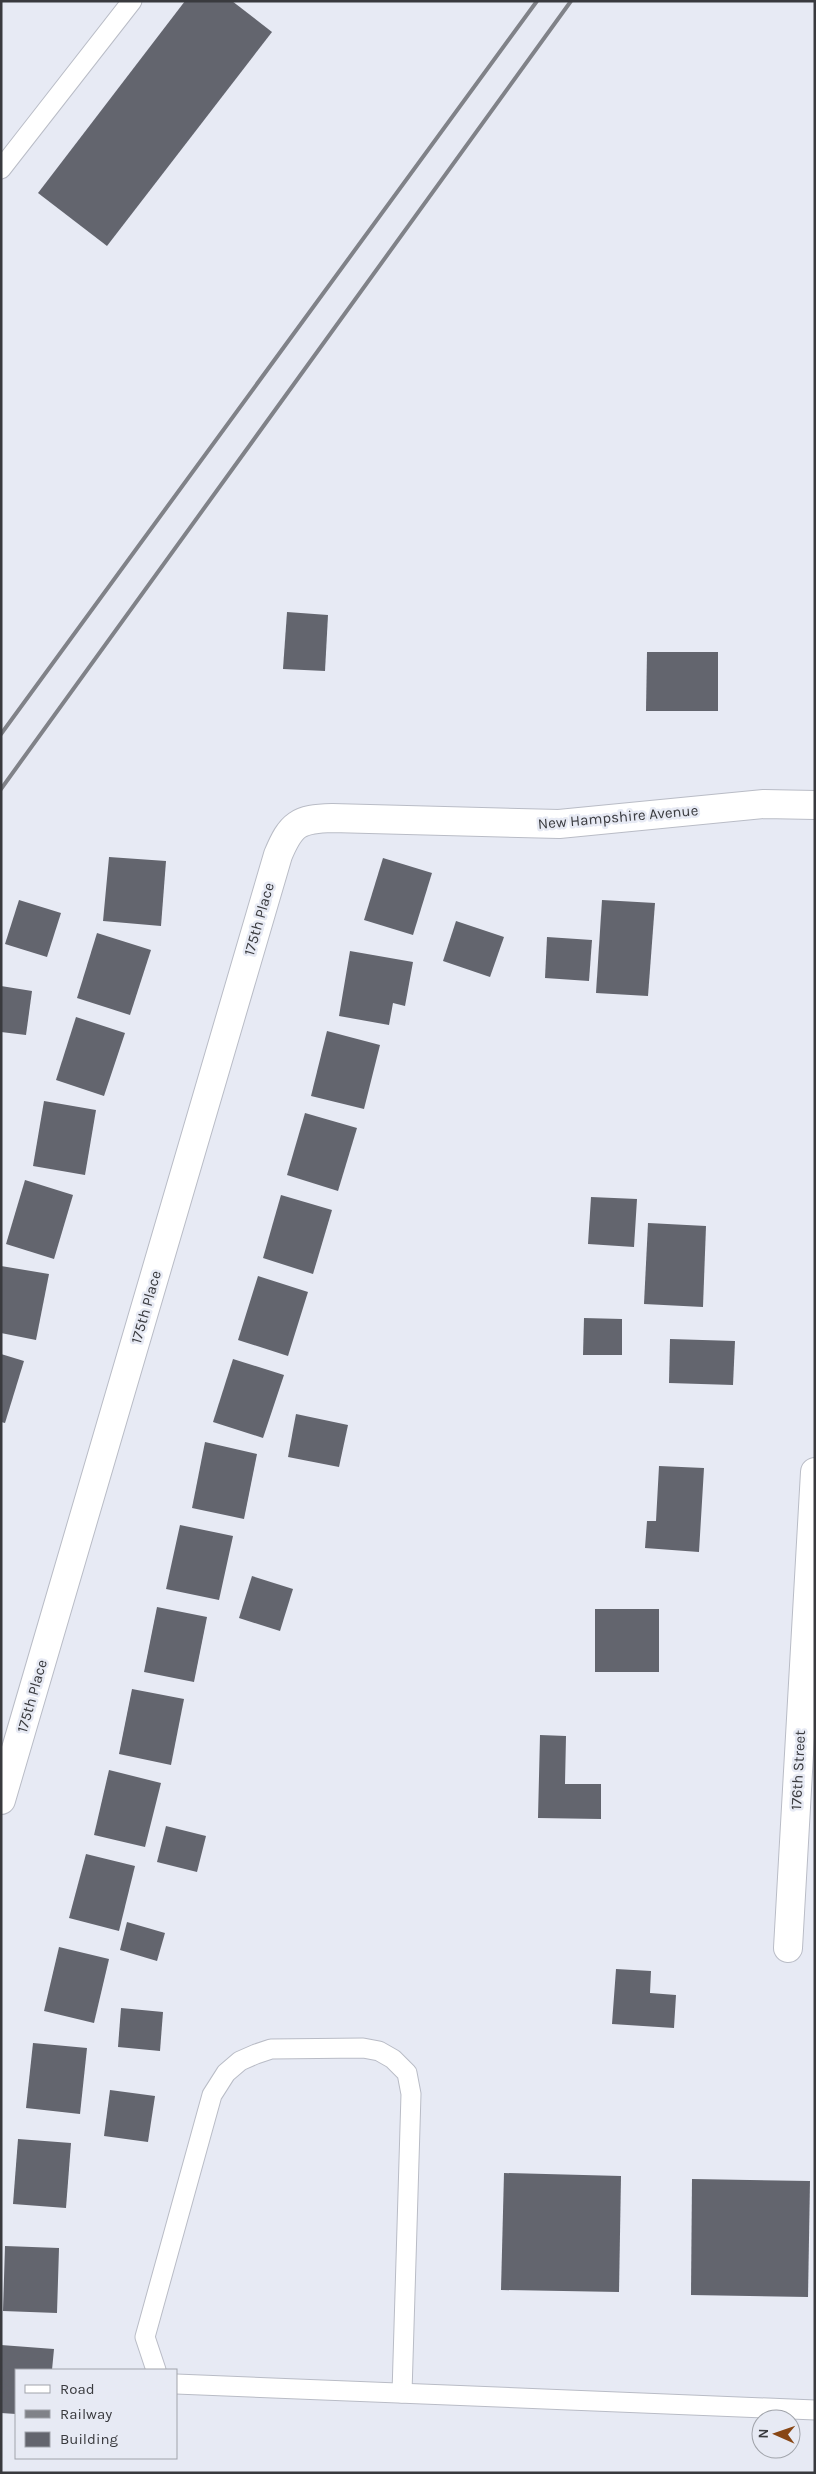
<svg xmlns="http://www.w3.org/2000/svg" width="816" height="2474" font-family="Karla,sans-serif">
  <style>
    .building { fill: #63656e }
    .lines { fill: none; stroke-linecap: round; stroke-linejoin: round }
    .lane-casing { stroke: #b9bcc6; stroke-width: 21 }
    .street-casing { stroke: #b9bcc6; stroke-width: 30 }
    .lane { stroke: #fff; stroke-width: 19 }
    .street { stroke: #fff; stroke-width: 28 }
    .rail { stroke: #808288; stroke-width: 4 }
    .labels { text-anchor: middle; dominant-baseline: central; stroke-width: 5; stroke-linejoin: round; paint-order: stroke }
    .street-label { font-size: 15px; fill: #393a3e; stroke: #e7eaf4 }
  </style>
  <rect width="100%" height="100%" fill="#e7eaf4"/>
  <!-- building -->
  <g class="building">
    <polygon points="185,1 232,1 272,32 107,246 38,193"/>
    <polygon points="287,612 328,615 325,671 283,669"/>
    <polygon points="647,652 718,652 718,711 646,711"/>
    <polygon points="109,857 166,861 161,926 103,921"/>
    <polygon points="383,858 432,873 413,935 364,920"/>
    <polygon points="19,900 61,913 47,957 5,944"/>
    <polygon points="602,900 655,903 648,996 596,993"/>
    <polygon points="456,921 504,937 490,977 443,961"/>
    <polygon points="97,933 151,950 130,1015 77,998"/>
    <polygon points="547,937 592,940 589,981 545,978"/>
    <polygon points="350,951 413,962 405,1006 393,1003 389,1025 339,1016"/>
    <polygon points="1,986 32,991 26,1035 1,1032"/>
    <polygon points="76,1017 125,1033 104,1096 56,1080"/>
    <polygon points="327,1031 380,1045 364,1109 311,1096"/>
    <polygon points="44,1101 96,1110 85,1175 33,1166"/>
    <polygon points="305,1113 357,1128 338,1191 287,1175"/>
    <polygon points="25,1180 73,1195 54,1259 6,1244"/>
    <polygon points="281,1195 332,1210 313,1274 263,1258"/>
    <polygon points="591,1197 637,1199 634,1247 588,1244"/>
    <polygon points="648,1223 706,1226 703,1307 644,1304"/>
    <polygon points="1,1266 49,1274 36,1340 1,1333"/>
    <polygon points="258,1276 308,1292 288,1356 238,1340"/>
    <polygon points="584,1318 622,1319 622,1355 583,1355"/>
    <polygon points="670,1339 735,1341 733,1385 669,1383"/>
    <polygon points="1,1354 24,1361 5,1423 1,1422"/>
    <polygon points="233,1359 284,1375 263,1438 213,1422"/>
    <polygon points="296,1414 348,1425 339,1467 288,1457"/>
    <polygon points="205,1442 257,1454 244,1519 192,1508"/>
    <polygon points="659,1466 704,1468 699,1552 645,1548 647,1521 656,1521"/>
    <polygon points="180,1525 233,1536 219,1600 166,1589"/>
    <polygon points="252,1576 293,1589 280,1631 239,1618"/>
    <polygon points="157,1607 207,1617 194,1682 144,1672"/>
    <rect x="595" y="1609" width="64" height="63"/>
    <polygon points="132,1689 184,1699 171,1765 119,1754"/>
    <polygon points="540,1735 566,1736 565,1784 601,1784 601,1819 538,1818"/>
    <polygon points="109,1770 161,1783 145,1847 94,1835"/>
    <polygon points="166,1826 206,1836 197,1872 157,1862"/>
    <polygon points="86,1854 135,1866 119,1931 69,1918"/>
    <polygon points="127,1922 165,1933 157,1961 120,1950"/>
    <polygon points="59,1947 109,1959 94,2023 44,2011"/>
    <polygon points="616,1969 651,1971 650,1993 676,1995 674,2028 612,2024"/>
    <polygon points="121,2008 163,2012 160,2051 118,2047"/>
    <polygon points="33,2043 87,2048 80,2114 26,2108"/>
    <polygon points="110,2090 155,2096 148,2142 104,2136"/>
    <polygon points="18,2139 71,2143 66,2208 13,2204"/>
    <polygon points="504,2173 621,2176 619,2292 501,2290"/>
    <polygon points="692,2179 810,2181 808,2297 691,2295"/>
    <polygon points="5,2246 59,2248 57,2313 3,2311"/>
    <polygon points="1,2345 54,2349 52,2370 16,2370 16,2414 1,2413"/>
  </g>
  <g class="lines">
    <!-- lane casing -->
    <g class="lane-casing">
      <g id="lane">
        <polyline points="1,169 132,1"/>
        <polyline points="156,2370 145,2337 212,2095 226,2073 240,2061 256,2054 271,2049 363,2048 379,2051 393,2059 407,2073 411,2094 402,2393"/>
        <polyline points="176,2384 815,2410"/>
      </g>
    </g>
    <!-- street casing -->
    <g class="street-casing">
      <g id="street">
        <path d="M1,1800L278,855C291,824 298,819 332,818L559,824L764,804L815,805"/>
        <polyline points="788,1948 815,1472"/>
      </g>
    </g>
    <!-- lane -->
    <use href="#lane" class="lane"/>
    <!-- street -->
    <use href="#street" class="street"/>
    <!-- rail -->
    <g class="rail">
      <polyline points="1,734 537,1"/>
      <polyline points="1,789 571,1"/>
    </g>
  </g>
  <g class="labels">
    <!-- street labels -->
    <g class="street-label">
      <text transform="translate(618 817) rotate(-5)">New Hampshire Avenue</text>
      <text transform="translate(259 919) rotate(-74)">175th Place</text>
      <text transform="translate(146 1307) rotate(-74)">175th Place</text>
      <text transform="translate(32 1696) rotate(-74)">175th Place</text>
      <text transform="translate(798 1770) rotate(-87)">176th Street</text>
    </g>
  </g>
  <!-- border -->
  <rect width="816" height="2474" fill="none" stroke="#393a3e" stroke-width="5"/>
  <!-- legend -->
  <rect x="15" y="2369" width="162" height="90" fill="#e7eaf4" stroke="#a1a4ab"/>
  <rect x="25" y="2385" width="25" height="8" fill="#ffffff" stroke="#a1a4ab"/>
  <text x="60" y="2394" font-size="15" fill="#393a3e">Road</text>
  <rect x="25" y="2410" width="25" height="8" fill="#808288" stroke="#a1a4ab"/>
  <text x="60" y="2419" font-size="15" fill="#393a3e">Railway</text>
  <rect x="25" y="2432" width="25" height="15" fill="#63656e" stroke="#a1a4ab"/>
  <text x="60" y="2444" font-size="15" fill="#393a3e">Building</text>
  <!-- north arrow -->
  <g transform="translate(776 2434) rotate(272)"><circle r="24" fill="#e7eaf4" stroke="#a1a4ab"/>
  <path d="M0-4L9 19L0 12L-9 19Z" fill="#884614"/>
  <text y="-8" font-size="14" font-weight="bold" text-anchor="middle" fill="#393a3e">N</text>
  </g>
</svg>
